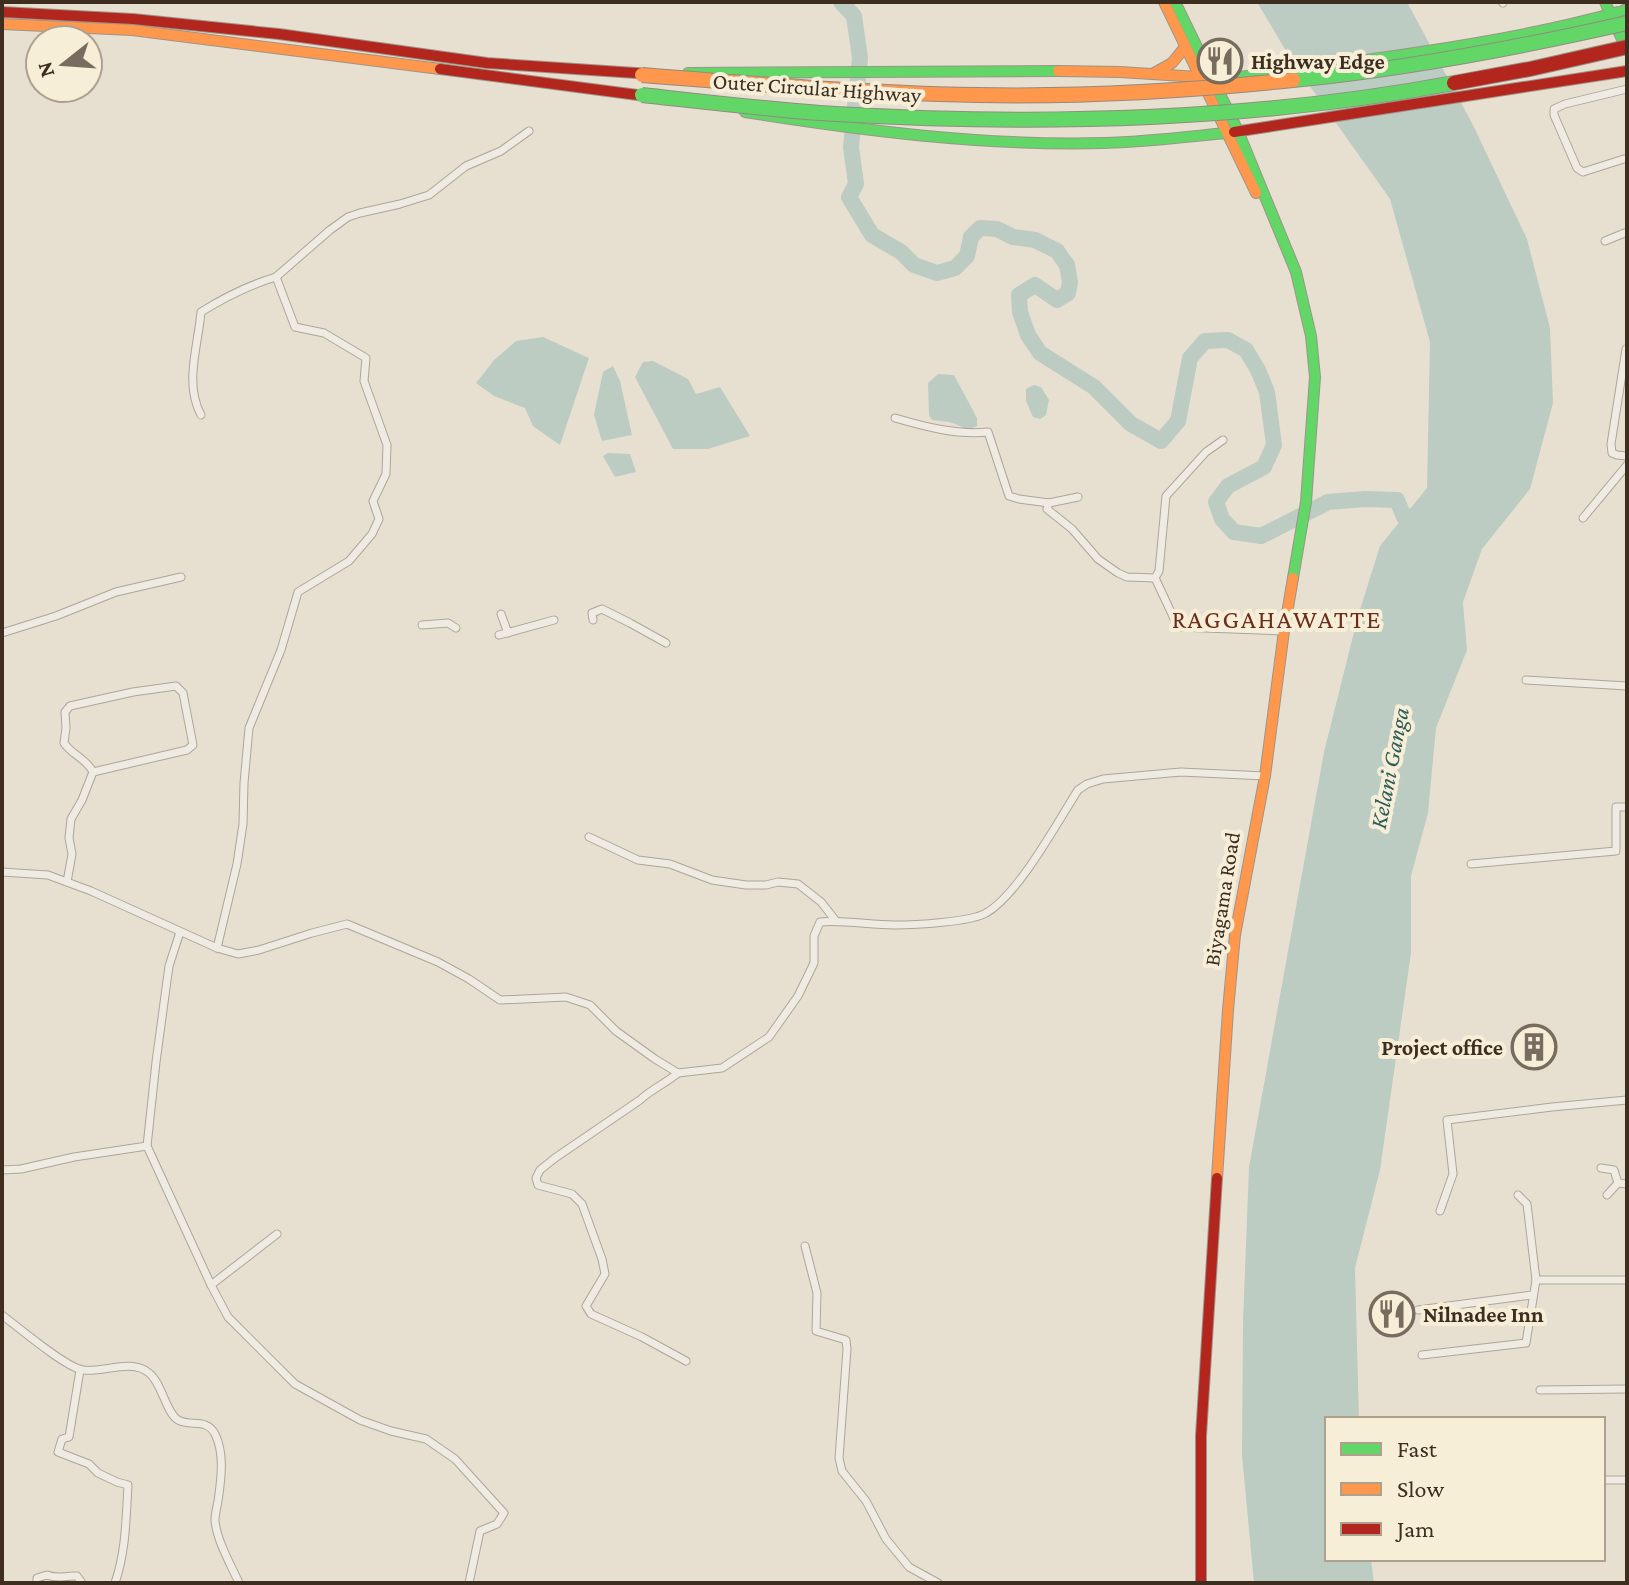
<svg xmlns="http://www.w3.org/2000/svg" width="1629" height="1585" font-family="'Crimson Pro',serif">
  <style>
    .water { fill: #bcccc2 }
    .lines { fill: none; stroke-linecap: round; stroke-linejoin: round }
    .river { stroke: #bcccc2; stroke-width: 16 }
    .street-casing { stroke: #ada599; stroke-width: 9 }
    .fast-casing { stroke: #9c958a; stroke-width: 12 }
    .slow-casing { stroke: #9c958a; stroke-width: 12 }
    .jam-casing { stroke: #9c958a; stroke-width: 12 }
    .street { stroke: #efebe3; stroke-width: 7 }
    .fast { stroke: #63d668; stroke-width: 10 }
    .slow { stroke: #ff974d; stroke-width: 10 }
    .jam { stroke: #b3261e; stroke-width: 10 }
    .fast-bridge-casing { stroke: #928b80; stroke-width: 16; stroke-linecap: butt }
    .slow-bridge-casing { stroke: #928b80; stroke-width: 16; stroke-linecap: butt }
    .jam-bridge-casing { stroke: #928b80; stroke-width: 16; stroke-linecap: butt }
    .fast-bridge { stroke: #63d668; stroke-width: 14 }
    .slow-bridge { stroke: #ff974d; stroke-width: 14 }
    .jam-bridge { stroke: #b3261e; stroke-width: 14 }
    .labels { text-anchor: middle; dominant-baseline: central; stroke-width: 8; stroke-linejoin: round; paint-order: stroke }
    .poi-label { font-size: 22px; font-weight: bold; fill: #3d2e20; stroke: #f7eed8; text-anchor: start }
    .street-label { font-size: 22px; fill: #3d2e20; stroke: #f7eed8 }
    .water-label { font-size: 24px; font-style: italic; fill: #2f5d5a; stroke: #f7eed8 }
    .quarter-label { font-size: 26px; letter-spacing: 2px; fill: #6b2e1e; stroke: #f7eed8 }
  </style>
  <rect width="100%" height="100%" fill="#e7e0d1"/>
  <!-- water -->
  <g class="water">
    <polygon points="1257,2 1407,2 1473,125 1527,239 1550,328 1553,403 1530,489 1482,549 1463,602 1467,650 1436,728 1428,813 1411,876 1411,953 1380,1170 1355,1268 1359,1419 1327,1419 1327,1559 1371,1559 1374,1583 1254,1583 1242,1455 1243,1322 1249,1167 1324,752 1358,616 1380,546 1427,488 1430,342 1390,199 1292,61"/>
    <polygon points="543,337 589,358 560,445 533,426 525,408 494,396 476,383 494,360 516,341"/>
    <polygon points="653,361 688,379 696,394 720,387 750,436 708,449 673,449 635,377 643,362"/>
    <polygon points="613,366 620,381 632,435 602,441 594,415 603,372"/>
    <path d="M938,374L954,375L977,418V426C966,432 963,426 952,423C946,421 939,421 932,420L929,415L928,383Z"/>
    <polygon points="1034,385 1041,387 1049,400 1046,415 1040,419 1033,417 1026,401 1026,389"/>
    <polygon points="608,453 630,454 636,472 615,477 603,456"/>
  </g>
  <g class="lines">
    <!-- river -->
    <polyline class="river" points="841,2 854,16 860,58 851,147 856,184 849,197 872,235 901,252 914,265 937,273 955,268 967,256 971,237 980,228 997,229 1013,237 1035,240 1057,251 1067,265 1070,282 1068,293 1057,300 1035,285 1019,295 1020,312 1028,335 1040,353 1094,387 1131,424 1161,441 1178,421 1190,358 1205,341 1228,340 1246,350 1258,370 1267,392 1274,445 1264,467 1228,486 1216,502 1222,519 1234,532 1261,536 1328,502 1365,499 1397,500 1404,517 1425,515"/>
    <!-- street casing -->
    <g class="street-casing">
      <g id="street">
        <polyline points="1502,2 1503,3"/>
        <polyline points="1627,89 1565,104 1554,109 1554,115 1577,168 1583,172 1627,158"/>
        <polyline points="1605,241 1627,232"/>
        <polyline points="1626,349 1611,444 1612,453 1617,455 1627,456"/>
        <path d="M201,415C184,383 198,347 201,312C225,297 249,285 276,277"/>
        <path d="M895,418C926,427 956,435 988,432L1009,496L1019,499L1049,503"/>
        <polyline points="1223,440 1206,452 1166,496 1159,571 1155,578 1178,627 1284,631"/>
        <polyline points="1078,497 1049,503 1047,509 1072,529 1098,559 1118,573 1127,577 1155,578"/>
        <polyline points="1583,518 1627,465"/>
        <polyline points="501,614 508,633"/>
        <polyline points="593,620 592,613 602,609 630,623 666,643"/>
        <polyline points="422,625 448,623 456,628"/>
        <polyline points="2,633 56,616 116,592 181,577"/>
        <polyline points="499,635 554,620"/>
        <polyline points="1526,680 1627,686"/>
        <path d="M176,686L183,693L193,745L187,750L93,772C87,759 72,755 64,743L66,728L65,712L70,706L133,692Z"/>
        <polyline points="589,837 638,860 670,864 712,880 746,885 766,885 778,882 798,884 821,902 836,921"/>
        <polyline points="1471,864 1616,851 1616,807 1627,807"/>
        <path d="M2,872L48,875L91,891L217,948L238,954L259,950L312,933L347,924L438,962L469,979L500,1000L566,997L590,1005L616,1031L655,1059L678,1073L722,1068L769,1037L798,996L814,963V936L820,922C845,920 870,925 894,925C914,925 971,922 986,913C1018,895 1057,823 1078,790L1087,784L1103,779L1181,772L1265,776"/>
        <polyline points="67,882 72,854 69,838 71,819 82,800 93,772"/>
        <polyline points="180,932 169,966 156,1062 147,1146 211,1285 228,1317 295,1384 360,1420 391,1431 426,1439 455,1459 504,1513 497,1524 480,1531 469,1583"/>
        <polyline points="217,948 237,864 243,824 244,783 249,728 281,650 298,592 349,561 372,534 379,519 373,501 386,474 387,445 364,381 366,358 324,333 295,327 276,277 330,230 348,217 360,213 400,204 429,195 466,166 501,151 529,131"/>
        <path d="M678,1073C666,1083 652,1089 640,1100L555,1158L540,1170L536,1178L538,1185L572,1194L582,1204L602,1259L605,1274L586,1306L591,1314L642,1337L686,1361"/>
        <polyline points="1601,1168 1614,1170 1618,1183"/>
        <polyline points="2,1170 21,1169 74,1157 147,1146"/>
        <polyline points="1607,1195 1618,1183 1627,1184"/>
        <polyline points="1440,1211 1453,1174 1447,1120 1552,1107 1627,1100"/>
        <polyline points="805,1246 817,1293 816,1331 846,1340 847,1349 839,1458 842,1471 866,1501 886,1539 909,1567 938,1583"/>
        <polyline points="1536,1280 1627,1280"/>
        <polyline points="211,1285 277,1234"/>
        <polyline points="1418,1310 1532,1295"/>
        <path d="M2,1315C18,1327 66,1368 83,1370C103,1373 132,1358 149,1373C162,1383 166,1413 178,1420C191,1427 207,1418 215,1434C225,1454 221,1480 218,1501C217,1507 215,1514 215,1520C216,1539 231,1565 239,1583"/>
        <polyline points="1422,1355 1526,1343 1536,1280 1527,1204 1518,1195"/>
        <path d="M80,1370L69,1437L62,1439L58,1452L89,1464L98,1473L117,1482L128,1485C126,1518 126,1551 115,1583"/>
        <polyline points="1540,1390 1627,1389"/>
        <polyline points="1603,1480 1627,1480"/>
        <path d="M37,1583V1578L47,1575C60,1580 65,1575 77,1576L82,1583"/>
      </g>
    </g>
    <!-- fast casing -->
    <g class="fast-casing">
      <g id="fast">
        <polyline points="1175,2 1238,131 1296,272 1311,336 1315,377 1306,502 1293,578"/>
        <polyline points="1605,2 1627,50"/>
        <polyline points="1624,10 1627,9"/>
        <polyline points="688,73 1058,71"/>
        <path d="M1208,78C1261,78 1313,68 1366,60C1451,48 1535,35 1618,12"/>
        <path d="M745,112C864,131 983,146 1104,143C1145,142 1185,137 1226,133"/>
      </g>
    </g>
    <!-- slow casing -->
    <g class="slow-casing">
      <g id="slow">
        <polyline points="1164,2 1256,193"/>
        <polyline points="2,24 132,30 440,69"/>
        <polyline points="1058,71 1120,72 1199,77"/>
        <polyline points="1154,73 1172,63 1185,47"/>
        <polyline points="1217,1178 1228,1010 1235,935 1265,776 1284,631 1293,578"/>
      </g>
    </g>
    <!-- jam casing -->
    <g class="jam-casing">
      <g id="jam">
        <polyline points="2,12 133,19 279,34 487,63 651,74"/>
        <polyline points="440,69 653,97"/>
        <polyline points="1234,132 1627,71"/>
        <polyline points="1201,1583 1201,1436 1217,1178"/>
      </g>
    </g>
    <!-- street -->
    <use href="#street" class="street"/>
    <!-- fast -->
    <use href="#fast" class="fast"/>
    <!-- slow -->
    <use href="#slow" class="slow"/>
    <!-- jam -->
    <use href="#jam" class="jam"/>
    <!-- fast-bridge casing -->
    <g class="fast-bridge-casing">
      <g id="fast-bridge">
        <path d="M1293,80C1406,69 1517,48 1627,23"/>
        <path d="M642,95C706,102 771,110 836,114C1042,126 1251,121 1454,83"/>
      </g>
    </g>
    <!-- slow-bridge casing -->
    <g class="slow-bridge-casing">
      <path id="slow-bridge" d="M642,75C753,84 865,93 977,95C1082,97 1188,91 1293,80"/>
    </g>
    <!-- jam-bridge casing -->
    <g class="jam-bridge-casing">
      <polyline id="jam-bridge" points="1454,83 1530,69 1627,47"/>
    </g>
    <!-- fast-bridge -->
    <use href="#fast-bridge" class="fast-bridge"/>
    <!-- slow-bridge -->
    <use href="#slow-bridge" class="slow-bridge"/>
    <!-- jam-bridge -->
    <use href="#jam-bridge" class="jam-bridge"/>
  </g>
  <!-- icons -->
  <defs>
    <g id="restaurant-ring" transform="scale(2.3)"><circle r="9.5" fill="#f7eed8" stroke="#786c5e" stroke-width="1.5"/><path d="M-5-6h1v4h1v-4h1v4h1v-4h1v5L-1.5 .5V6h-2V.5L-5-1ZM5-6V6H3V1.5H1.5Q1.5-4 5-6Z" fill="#786c5e"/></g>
    <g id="building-ring" transform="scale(2.3)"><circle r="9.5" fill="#f7eed8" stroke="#786c5e" stroke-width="1.5"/><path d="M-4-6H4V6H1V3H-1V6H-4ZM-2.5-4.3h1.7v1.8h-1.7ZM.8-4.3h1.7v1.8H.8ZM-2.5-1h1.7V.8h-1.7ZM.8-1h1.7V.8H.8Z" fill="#786c5e"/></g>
  </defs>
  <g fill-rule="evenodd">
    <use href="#restaurant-ring" x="1220" y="61"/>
    <use href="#building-ring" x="1534" y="1047"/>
    <use href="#restaurant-ring" x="1392" y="1314"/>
  </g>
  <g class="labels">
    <!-- poi labels -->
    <g class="poi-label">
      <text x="1251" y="61">Highway Edge</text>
      <text x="1503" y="1047" text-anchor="end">Project office</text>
      <text x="1423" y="1314">Nilnadee Inn</text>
    </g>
    <!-- street labels -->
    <g class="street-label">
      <text transform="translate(817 88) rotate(4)">Outer Circular Highway</text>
      <text transform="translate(1222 899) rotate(-81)">Biyagama Road</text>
    </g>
    <!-- water labels -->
    <g class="water-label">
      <text transform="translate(1389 768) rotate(-79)">Kelani Ganga</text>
    </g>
    <!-- quarter labels -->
    <g class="quarter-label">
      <text x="1277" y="619">RAGGAHAWATTE</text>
    </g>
  </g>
  <!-- border -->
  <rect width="1629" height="1585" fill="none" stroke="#3d2e20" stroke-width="8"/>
  <!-- legend -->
  <rect x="1325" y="1417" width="280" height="144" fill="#f7eed8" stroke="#ada18e" stroke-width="2"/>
  <rect x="1341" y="1443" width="40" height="12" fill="#63d668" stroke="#ada18e" stroke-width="2"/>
  <text x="1397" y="1457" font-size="24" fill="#3d2e20">Fast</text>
  <rect x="1341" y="1483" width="40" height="12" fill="#ff974d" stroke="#ada18e" stroke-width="2"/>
  <text x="1397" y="1497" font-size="24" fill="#3d2e20">Slow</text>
  <rect x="1341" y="1523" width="40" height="12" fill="#b3261e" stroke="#ada18e" stroke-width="2"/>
  <text x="1397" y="1537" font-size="24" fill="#3d2e20">Jam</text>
  <!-- north arrow -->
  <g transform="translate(64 64) rotate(253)"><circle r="38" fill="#f7eed8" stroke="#ada18e" stroke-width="2"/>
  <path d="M0-6L14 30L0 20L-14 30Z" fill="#786c5e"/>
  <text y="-12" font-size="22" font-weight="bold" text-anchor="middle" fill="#3d2e20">N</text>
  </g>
</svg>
